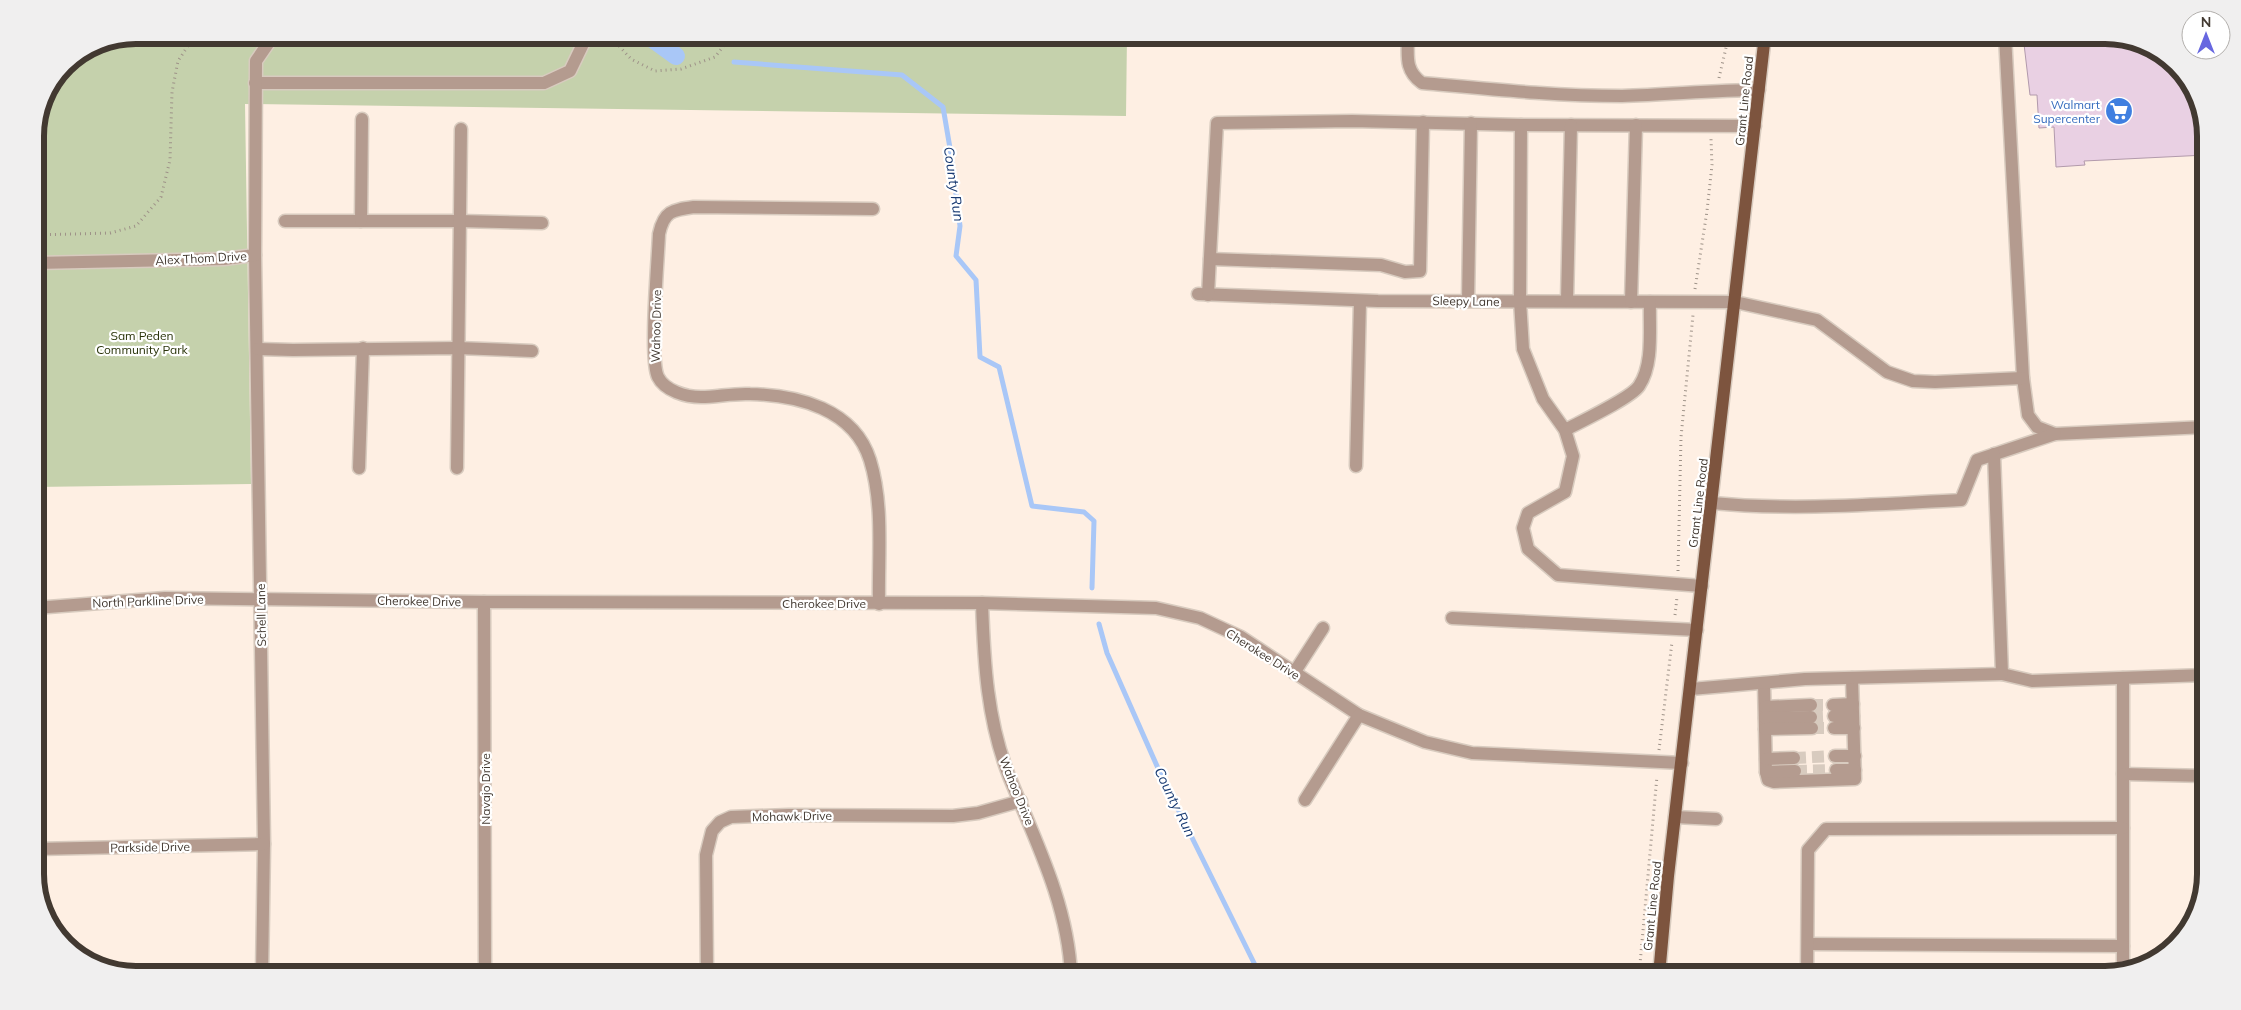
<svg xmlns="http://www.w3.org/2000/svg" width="2241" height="1010" font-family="Mulish,sans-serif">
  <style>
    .green { fill: #c5d1ac }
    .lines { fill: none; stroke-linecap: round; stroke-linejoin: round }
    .stream { stroke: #a9c7f7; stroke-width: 5 }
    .canal { stroke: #a9c7f7; stroke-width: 18 }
    .building { fill: #e9d0e3; stroke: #b29aac }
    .minor-tunnel { stroke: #d8cbbf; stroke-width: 12; stroke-dasharray: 12 6; stroke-linecap: butt }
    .minor-casing { stroke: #d8cbbf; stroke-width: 15 }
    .major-casing { stroke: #d8cbbf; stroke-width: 15 }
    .path { stroke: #9e9288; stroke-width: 3; stroke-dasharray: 1 4; stroke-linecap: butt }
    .minor { stroke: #b49b8f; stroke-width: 12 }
    .major { stroke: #7d543e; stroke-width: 12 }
    .labels { text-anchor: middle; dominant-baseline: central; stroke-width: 4.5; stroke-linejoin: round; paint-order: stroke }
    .street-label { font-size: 12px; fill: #423931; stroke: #fff }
    .shop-label { font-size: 12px; fill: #366cbe; stroke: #fff; text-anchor: end }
    .park-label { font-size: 12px; fill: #293309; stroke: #fff }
    .water-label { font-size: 14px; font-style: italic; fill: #183a72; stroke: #fff }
    .rim { fill: none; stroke: #423931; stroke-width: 6 }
  </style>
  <rect width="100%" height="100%" fill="#feefe3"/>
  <!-- green -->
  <polygon class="green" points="136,35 1127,35 1126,116 245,104 251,484 35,487 35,130 43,97 65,64 98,43"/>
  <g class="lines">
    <!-- stream -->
    <g class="stream">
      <polyline points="734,62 902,75 943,107 951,154 960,226 956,256 976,280 980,357 999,367 1032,506 1084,512 1094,521 1092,588"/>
      <polyline points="1099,624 1107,653 1161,775 1260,975"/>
    </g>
    <!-- canal -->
    <polyline class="canal" points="647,35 676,56"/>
  </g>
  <!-- building -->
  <polygon class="building" points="2034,35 2105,35 2144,43 2189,80 2206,130 2206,155 2084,161 2085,165 2056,167 2054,127 2039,128 2037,95 2030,95 2024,44 2035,43"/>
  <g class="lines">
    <!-- minor-tunnel -->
    <g class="minor-tunnel">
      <polyline points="1811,705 1833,705"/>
      <polyline points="1811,717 1834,716"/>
      <polyline points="1812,728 1834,728"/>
      <polyline points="1794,758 1835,756"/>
      <polyline points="1795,771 1836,770"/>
    </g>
    <!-- minor casing -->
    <g class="minor-casing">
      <g id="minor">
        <path d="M1408,35C1408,55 1404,70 1422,83C1489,89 1554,96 1622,96C1668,95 1713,90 1759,90"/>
        <polyline points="2005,35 2023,378 2028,415 2037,427 2055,434 2206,427"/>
        <polyline points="255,83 544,83 570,71 583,44 580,35"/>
        <polyline points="1521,125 1520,301 1523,349 1543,399 1565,430 1573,456 1565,492 1528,513 1523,528 1528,549 1558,575 1702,586"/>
        <path d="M873,209L694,207C672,210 664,211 659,234C658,260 649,359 658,377C665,391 686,397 701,397C717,397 733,393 750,394C798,395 854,409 870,460C884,505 878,557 879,604"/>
        <polyline points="285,221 460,221 542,223"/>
        <polyline points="361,221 362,119"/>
        <polyline points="255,255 264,844 262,975"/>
        <polyline points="1210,259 1381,265 1405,272 1420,271 1423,122"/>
        <polyline points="35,263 224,259 255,255 256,61 274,35"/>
        <polyline points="1198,294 1378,301 1735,302 1817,320 1887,372 1913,381 1935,382 2023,378"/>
        <polyline points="1208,295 1217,123 1352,121 1521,125 1755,126"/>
        <polyline points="1468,301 1471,123"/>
        <polyline points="1567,301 1571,125"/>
        <polyline points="1631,302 1636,125"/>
        <polyline points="258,349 293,350 458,348 532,351"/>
        <path d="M1565,430C1580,422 1631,398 1639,386C1654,364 1649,328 1650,302"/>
        <polyline points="1356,466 1360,301"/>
        <polyline points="359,468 363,348"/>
        <polyline points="457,468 461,129"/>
        <path d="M1712,503C1795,511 1877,504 1961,500L1977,460L2055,434"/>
        <polyline points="484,602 485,975"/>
        <path d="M982,603C984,662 987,720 1009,776C1035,840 1068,904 1071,975"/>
        <polyline points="35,608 165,598 484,602 982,603 1156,608 1200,618 1241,637 1359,715 1425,742 1472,753 1682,763"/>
        <polyline points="1452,618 1697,630"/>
        <polyline points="1294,673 1323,628"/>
        <polyline points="2002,674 2032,681 2206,675"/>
        <polyline points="2123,678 2123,969"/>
        <polyline points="1764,683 1766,772 1768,780 1774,782 1855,779 1852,678"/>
        <polyline points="1691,689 1805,679 2002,674 1994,454"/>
        <polyline points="1833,705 1853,704"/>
        <polyline points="1765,707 1811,705"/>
        <polyline points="1834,716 1853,716"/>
        <polyline points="1765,718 1811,717"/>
        <polyline points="1834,728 1854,728"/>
        <polyline points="1765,729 1812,728"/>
        <polyline points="1835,756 1855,756"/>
        <polyline points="1766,759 1794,758"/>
        <polyline points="1836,770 1855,770"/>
        <polyline points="1766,772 1795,771"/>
        <polyline points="2123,774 2206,776"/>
        <polyline points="1305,800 1359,715"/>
        <polyline points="1675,817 1716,819"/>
        <polyline points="35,849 264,844"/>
        <polyline points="1808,944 2123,946"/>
        <polyline points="707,975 706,855 712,831 720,822 731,817 789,815 953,816 978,813 1021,801"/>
        <polyline points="1807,975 1808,850 1826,829 2123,828"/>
      </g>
    </g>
    <!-- major casing -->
    <g class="major-casing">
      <polyline id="major" points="1659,975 1668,876 1765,35"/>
    </g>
    <!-- path -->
    <g class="path">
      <polyline points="609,35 631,59 655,71 681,69 715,57 732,35"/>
      <polyline points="1719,78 1729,35"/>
      <polyline points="35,235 110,233 136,226 161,197 170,160 172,92 178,61 195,35"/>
      <polyline points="1695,289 1707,211 1712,165 1711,139"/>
      <polyline points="1678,571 1681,437 1693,315"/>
      <polyline points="1675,615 1677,597"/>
      <polyline points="1659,750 1672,642"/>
      <polyline points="1639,975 1657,776"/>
    </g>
    <!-- minor -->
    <use href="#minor" class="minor"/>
    <!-- major -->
    <use href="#major" class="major"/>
  </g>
  <!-- icons -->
  <defs>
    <g id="supermarket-disc" transform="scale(1.4375)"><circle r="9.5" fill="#3f7fe0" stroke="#fff"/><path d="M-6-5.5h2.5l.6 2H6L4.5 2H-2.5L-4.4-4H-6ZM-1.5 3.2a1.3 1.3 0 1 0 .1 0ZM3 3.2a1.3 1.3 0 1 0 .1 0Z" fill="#fff"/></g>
  </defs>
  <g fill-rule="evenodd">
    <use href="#supermarket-disc" x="2119" y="111"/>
  </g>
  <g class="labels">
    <!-- street labels -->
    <g class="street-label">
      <text transform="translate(1744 101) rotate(-84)">Grant Line Road</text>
      <text transform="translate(201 258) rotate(-3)">Alex Thom Drive</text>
      <text transform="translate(1466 301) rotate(1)">Sleepy Lane</text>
      <text transform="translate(656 326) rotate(-89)">Wahoo Drive</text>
      <text transform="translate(1698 503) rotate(-83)">Grant Line Road</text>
      <text transform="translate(148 601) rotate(-2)">North Parkline Drive</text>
      <text transform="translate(419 601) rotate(1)">Cherokee Drive</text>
      <text x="824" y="603">Cherokee Drive</text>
      <text transform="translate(261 615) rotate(-91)">Schell Lane</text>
      <text transform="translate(1263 654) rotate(32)">Cherokee Drive</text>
      <text transform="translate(485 789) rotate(-90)">Navajo Drive</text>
      <text transform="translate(1017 791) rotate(68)">Wahoo Drive</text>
      <text transform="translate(792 816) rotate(-1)">Mohawk Drive</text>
      <text transform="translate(150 847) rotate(-1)">Parkside Drive</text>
      <text transform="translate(1652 906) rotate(-84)">Grant Line Road</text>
    </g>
    <!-- shop labels -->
    <g class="shop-label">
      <text x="2100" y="104">Walmart<tspan x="2100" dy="14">Supercenter</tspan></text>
    </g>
    <!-- park labels -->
    <g class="park-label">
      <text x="142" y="335">Sam Peden<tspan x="142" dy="14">Community Park</tspan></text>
    </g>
    <!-- water labels -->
    <g class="water-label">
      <text transform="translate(954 184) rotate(82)">County Run</text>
      <text transform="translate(1175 802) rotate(64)">County Run</text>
    </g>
  </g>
  <!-- crop -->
  <path d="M0 0H2241V1010H0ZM136 44H2105A92 92 0 0 1 2197 136V874A92 92 0 0 1 2105 966H136A92 92 0 0 1 44 874V136A92 92 0 0 1 136 44Z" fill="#f0efef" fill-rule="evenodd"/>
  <path class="rim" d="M136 44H2105A92 92 0 0 1 2197 136V874A92 92 0 0 1 2105 966H136A92 92 0 0 1 44 874V136A92 92 0 0 1 136 44Z"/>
  <!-- north arrow -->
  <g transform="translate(2206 35)"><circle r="24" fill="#ffffff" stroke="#b3b0ad"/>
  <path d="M0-4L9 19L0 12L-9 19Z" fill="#6767e0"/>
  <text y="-8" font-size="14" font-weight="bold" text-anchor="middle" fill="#423931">N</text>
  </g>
</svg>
